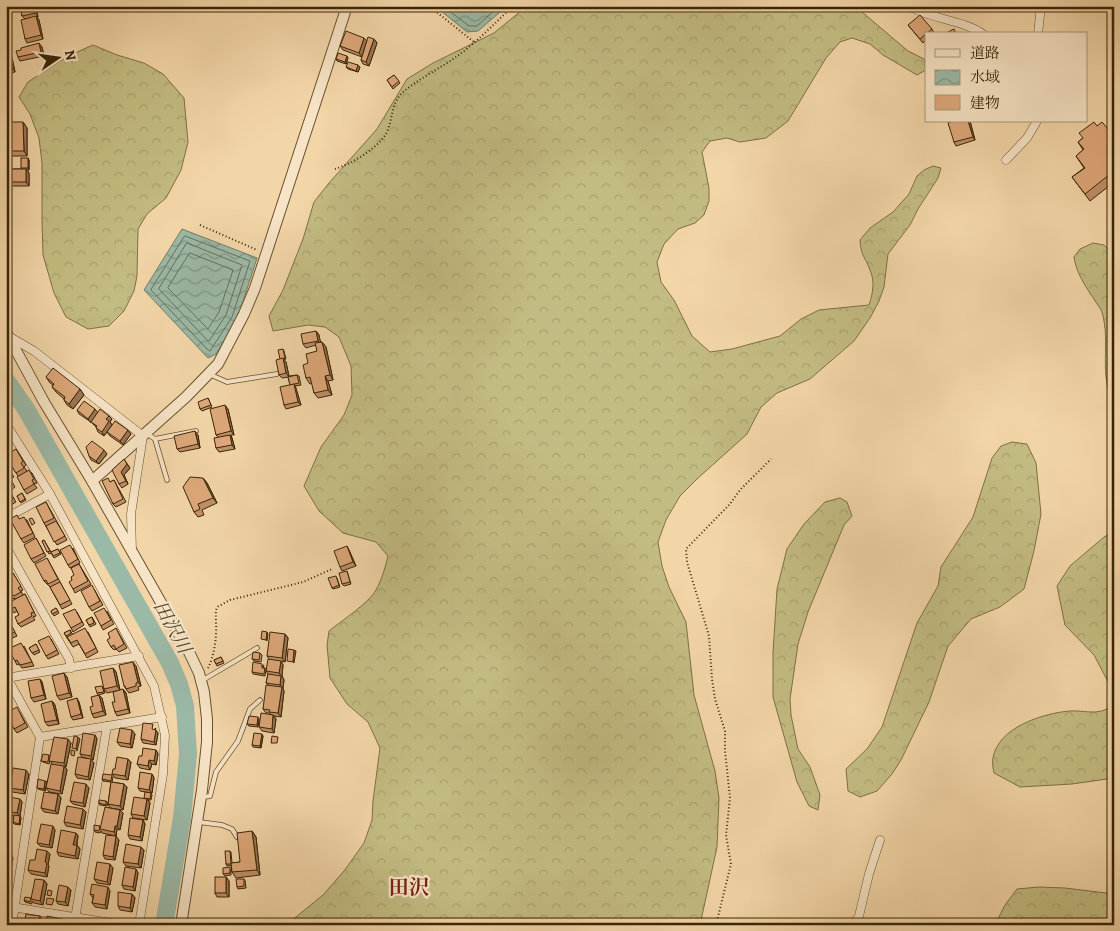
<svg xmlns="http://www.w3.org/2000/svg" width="1120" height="931" font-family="Alegreya,'Noto Serif JP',serif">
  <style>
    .forest { fill: url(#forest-crowns); stroke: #7e7044 }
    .water { fill: url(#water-waves); stroke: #747e67 }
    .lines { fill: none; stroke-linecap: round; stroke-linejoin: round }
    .shore { stroke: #6a6f57; stroke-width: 1 }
    .river { stroke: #9bb9a7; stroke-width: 18 }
    .service-casing { stroke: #68512f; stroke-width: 5.5 }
    .minor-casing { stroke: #68512f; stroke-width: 9 }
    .tertiary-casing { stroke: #68512f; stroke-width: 12 }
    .path { stroke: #3a2507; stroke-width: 2; stroke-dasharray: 1 2.5; stroke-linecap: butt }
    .service { stroke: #f7e4c6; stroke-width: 4 }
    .minor { stroke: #f7e4c6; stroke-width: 8 }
    .tertiary { stroke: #f7e4c6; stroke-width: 10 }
    .wall { fill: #bf9069; stroke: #3a2507 }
    .shaded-wall { fill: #9b7655; stroke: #3a2507 }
    .building { fill: #dea87a; stroke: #3a2507 }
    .labels { text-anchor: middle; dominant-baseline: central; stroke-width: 4.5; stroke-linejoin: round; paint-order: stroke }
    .water-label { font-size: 19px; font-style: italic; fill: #524a2f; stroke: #f7e4c6 }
    .quarter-label { font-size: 20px; font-weight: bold; fill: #7a1f14; stroke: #f7e4c6 }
  </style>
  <defs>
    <pattern id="forest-crowns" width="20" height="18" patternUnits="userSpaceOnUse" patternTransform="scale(1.25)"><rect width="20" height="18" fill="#c3bc82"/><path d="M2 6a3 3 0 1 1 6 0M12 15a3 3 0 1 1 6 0" fill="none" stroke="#a8a16f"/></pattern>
    <pattern id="water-waves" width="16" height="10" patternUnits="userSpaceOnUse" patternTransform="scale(1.25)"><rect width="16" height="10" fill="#9bb9a7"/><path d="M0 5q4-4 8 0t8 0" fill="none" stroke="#7f9686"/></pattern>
  </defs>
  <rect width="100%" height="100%" fill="#f3d6a8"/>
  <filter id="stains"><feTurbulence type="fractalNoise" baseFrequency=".004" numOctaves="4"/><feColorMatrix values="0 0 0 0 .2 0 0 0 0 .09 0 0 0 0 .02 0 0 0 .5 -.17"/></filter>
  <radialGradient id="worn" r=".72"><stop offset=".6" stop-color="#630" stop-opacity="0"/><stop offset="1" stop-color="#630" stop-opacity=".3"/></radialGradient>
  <!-- forest -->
  <g class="forest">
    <path d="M527,6H855L908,51L924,59L926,70L917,75L883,55L870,44L852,38L840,42L826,58L788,121L766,138L740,142L727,138L710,141L702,152L709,188V201L704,215L695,223L678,229L664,244L657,262L661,282L674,300L692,336L710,352L732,349L780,336L801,319L819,310L869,305C873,293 875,281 870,270C865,256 861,257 860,240L870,228L893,212L909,194L917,176L924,170L933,166L941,168L938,178L918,209L910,225L888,254L884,287L879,301L870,318L854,341L810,379L777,393L761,407L747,434L697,479L680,496L666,520L658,542L662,566L669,587L686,622L694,695L715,771L719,798L717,847L700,925H260L291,921L323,895L344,871L364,843L372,820L373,801L380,748L368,722L347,704L330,678L327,645L329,631C341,621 369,603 376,590C382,579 385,568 388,556L376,542L343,533L319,511L304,486L321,447L344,415L352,395L351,366L339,337L325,327L308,325L273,331L269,316L283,290L303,239L314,202L329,183L377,129L407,79L433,63L494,33Z"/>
    <polygon points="93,45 117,55 144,63 163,74 184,98 188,142 181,170 166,198 147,214 138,229 137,276 134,291 124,311 109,326 88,329 66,317 54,293 43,255 42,222 42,163 39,138 30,114 19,97 28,82 66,57"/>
    <path d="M1093,243L1104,245L1114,255V404C1098,375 1111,343 1102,312C1100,307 1096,303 1094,299C1085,286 1076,272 1074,257L1080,249Z"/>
    <polygon points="1012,442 1027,444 1036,463 1041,514 1034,551 1024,589 1000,607 971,619 948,646 929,702 901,760 892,774 877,791 860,797 848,791 846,769 867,749 882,727 917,623 938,586 941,567 973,517 992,458 1001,446"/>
    <polygon points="840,498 847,502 852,516 844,525 808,612 798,644 790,699 791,715 798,749 810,767 820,795 818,810 809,806 797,782 773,697 773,653 777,589 787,549 804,524 825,502"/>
    <polygon points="1114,532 1114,693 1094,655 1065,625 1057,586 1070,566 1104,537"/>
    <path d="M1114,704V778L1072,784L1020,787L994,773C993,768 992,762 993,758C998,727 1044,713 1070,711C1087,710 1099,717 1114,704Z"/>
    <polygon points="1039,887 1065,888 1114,894 1114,925 995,925 1005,905 1017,889"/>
  </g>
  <!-- water -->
  <g class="water">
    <polygon points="435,6 507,6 478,31 467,32"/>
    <polygon points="182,229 257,258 237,320 216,354 208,358 144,290"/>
  </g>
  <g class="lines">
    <!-- shore -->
    <g class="shore">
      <polyline points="443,6 469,26 477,26 499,6"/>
      <polygon points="185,236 250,261 232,317 210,351 208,350 151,290"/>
      <polygon points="187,243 242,265 226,315 209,341 207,340 159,289"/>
      <polygon points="190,253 233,270 219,312 208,329 168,288"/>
    </g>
    <!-- river -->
    <polyline class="river" points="6,380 26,409 170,663 179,684 185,706 188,754 182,818 164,925"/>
    <!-- service casing -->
    <g class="service-casing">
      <g id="service">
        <polyline points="209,374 227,382 277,374"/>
        <polyline points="146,433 155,439 196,431"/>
        <polyline points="155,439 167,480"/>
        <polyline points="203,680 257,648"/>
        <polyline points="203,797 210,796 216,772 238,741 250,709 260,700"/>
        <polyline points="199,822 222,825 232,829 237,837"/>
      </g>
    </g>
    <!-- minor casing -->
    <g class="minor-casing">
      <g id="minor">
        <path d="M909,6C932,20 961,19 983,34"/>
        <polyline points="1038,34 1041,6"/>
        <polyline points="1006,160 1027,138 1037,121"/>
        <polyline points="10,337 34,351 143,436 131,514 132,552"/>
        <polyline points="6,424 50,494 154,686 165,735 163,774 139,925"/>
        <polyline points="6,518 50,494"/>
        <polyline points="6,547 69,659 71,668"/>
        <polyline points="6,676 40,737 12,925"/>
        <polyline points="6,678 139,656"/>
        <polyline points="40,737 162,717"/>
        <polyline points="6,906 123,925"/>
        <polyline points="74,925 107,726"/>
        <polyline points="853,925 859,916 869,874 880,840"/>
      </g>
    </g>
    <!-- tertiary casing -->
    <g class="tertiary-casing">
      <g id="tertiary">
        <polyline points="6,332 44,402 92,481 189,652 199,673 204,692 207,719 207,742 202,790 181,925"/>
        <polyline points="92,481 186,397 218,364 244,314 255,288 347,6"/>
      </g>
    </g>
    <!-- path -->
    <g class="path">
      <polyline points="429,6 474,42"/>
      <path d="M335,169C351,164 379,148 387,132C393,118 391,104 402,93C418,79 439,69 456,57C477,42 495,23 513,6"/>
      <polyline points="200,225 257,250"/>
      <path d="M208,668C214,657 217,637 216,623C216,617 215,613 217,607L230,600L303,582L332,569"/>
      <polyline points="716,925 731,864 726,835 730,798 725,751 725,731 715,699 712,679 709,636 687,562 686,549 730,504 740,490 771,459"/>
    </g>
    <!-- service -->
    <use href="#service" class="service"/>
    <!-- minor -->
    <use href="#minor" class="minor"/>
    <!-- tertiary -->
    <use href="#tertiary" class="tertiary"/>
  </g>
  <!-- wall -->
  <g class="wall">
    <polygon points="20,6 36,6 38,17 37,17 39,20 43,39 27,43 25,39 25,19 22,16"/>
    <polygon points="908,25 932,29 934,33 934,34 926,34 926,40 923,43"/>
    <polygon points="364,38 362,57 343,50 340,46"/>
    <polygon points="374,39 377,43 369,66 363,64 361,60"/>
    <polygon points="42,47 44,56 20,61 18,57"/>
    <polygon points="9,54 12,58 15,72 6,74 6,55"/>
    <polygon points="348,58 346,64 337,61 336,59"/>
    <polygon points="358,65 360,67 358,72 348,69 346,67"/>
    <polygon points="394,75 400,83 393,89 387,80"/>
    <polygon points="952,121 970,121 975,140 956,146 954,142"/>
    <polygon points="23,122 27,128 27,156 9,156 6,151"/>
    <polygon points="1097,126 1114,136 1114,182 1090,201 1072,177 1084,168 1076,156 1083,150 1078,142"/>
    <polygon points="29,160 29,170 27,170 29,173 29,186 10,186 8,183 8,184 6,184 6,167 8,169 22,169 21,168"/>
    <polygon points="316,331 319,335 320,342 322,342 326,347 333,380 328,381 332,395 318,398 314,393 312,383 310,384 306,378 308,363 317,351 316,345 306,348 303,344"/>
    <polygon points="283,349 284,351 286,359 284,360 286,362 289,376 297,375 299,376 301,385 295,386 301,405 286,409 284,405 290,385 288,377 282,378 279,375"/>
    <polygon points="46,377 80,389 84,395 73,409 67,405 64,400 64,399 56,392 52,387 53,385 50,383"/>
    <polygon points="208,398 212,407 202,411 200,409"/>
    <polygon points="228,409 234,435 231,435 232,438 235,449 219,452 216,448 218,437 216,435"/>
    <polygon points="77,410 98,413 112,419 110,422 112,425 104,436 98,432 96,427 91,422 79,414"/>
    <polygon points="128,430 131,434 123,445 110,436 107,432"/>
    <polygon points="198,435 200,448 180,452 177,449"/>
    <polygon points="6,440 10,445 6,449"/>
    <polygon points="16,449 26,465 24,467 27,471 32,473 37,483 34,484 37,488 27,494 24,490 18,476 6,457"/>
    <polygon points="107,454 99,464 91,460 89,456"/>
    <polygon points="124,459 130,468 124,475 128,484 122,488 119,484"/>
    <polygon points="10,471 14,477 8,480 6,476"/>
    <polygon points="203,478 207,483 217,503 202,510 204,515 198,517 194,512"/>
    <polygon points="114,480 126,502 116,507 113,504 110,482"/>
    <polygon points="6,485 16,502 6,508"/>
    <polygon points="22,493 26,500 21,503 17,496"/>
    <polygon points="46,502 67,540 57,545 44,523"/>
    <polygon points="20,519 27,520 35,537 24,543 21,539"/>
    <polygon points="36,538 46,556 34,563 31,559"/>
    <polygon points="44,540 51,552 58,549 61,554 54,558 51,553 49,554 42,541"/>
    <polygon points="73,548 80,563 70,568 68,565"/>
    <polygon points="349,550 356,566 342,571 340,567"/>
    <polygon points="47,558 72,604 62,609 50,587 44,581"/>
    <polygon points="6,562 10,570 6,572"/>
    <polygon points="79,564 91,584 75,593 73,589 72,580"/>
    <polygon points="347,571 351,584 344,586 342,584"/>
    <polygon points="13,573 23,590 21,591 23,595 25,594 36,616 33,617 35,620 21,627 18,624 19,615 17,611 14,613 11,609 15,599 15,598 12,599 10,595"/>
    <polygon points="337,578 340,587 333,589 332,588"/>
    <polygon points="94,589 103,605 92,611 89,607"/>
    <polygon points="56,608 59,613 54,616 51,611"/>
    <polygon points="107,611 114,624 103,630 101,626"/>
    <polygon points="77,612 84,625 73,632 71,628"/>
    <polygon points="6,616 17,636 6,641"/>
    <polygon points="92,617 96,624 90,627 86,620"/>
    <polygon points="116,628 127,648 119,652 116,649 114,650 111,647 110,638"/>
    <polygon points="70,630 73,635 88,632 98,652 87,658 79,644 73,647 67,638 64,633"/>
    <polygon points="285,634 288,638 285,662 281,661 283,665 282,676 284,680 283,688 284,691 281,717 274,716 276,719 274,733 262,731 259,727 271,715 270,713 266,713 263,709 268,685 266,683 268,674 266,671 269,659 267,656"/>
    <polygon points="51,639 59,654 48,659 46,656"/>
    <polygon points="36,644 40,652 34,655 29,648"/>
    <polygon points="24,646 34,666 22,668 19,664 17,665 15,661"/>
    <polygon points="260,653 262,655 261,662 254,661 252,659"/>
    <polygon points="221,657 224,663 217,666 214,660"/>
    <polygon points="264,665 263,668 265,668 266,670 265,676 253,674 252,672"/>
    <polygon points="136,666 141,686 138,687 139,690 129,693 124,686"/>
    <polygon points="113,668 116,672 120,690 107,693 104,689"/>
    <polygon points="67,677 72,697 60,700 57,696"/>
    <polygon points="40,679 42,682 46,699 34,702 31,698"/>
    <polygon points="103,688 105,693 99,695 102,698 106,715 94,718 92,714 93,706 98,695 97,693"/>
    <polygon points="123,689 126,693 130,713 117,716 115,712 115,702"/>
    <polygon points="52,701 55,705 59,724 48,726 45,722"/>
    <polygon points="79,702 83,718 73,720 71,717"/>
    <polygon points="19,711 28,727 17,733 14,729"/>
    <polygon points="259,719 258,727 249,726 247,724"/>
    <polygon points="156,728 155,730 158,733 156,745 143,743 141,739"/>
    <polygon points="135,734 132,748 120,746 117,742"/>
    <polygon points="95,735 97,739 93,760 82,757 80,754"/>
    <polygon points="263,736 261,748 253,747 252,745"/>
    <polygon points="71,743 66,767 65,767 67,770 62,794 49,792 46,788 52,764 50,761 49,764 43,762 41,761 49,755 50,757"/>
    <polygon points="156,750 158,754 156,765 152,764 150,770 140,768 137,764 142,756"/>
    <polygon points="131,762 128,780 115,778 112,774 115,769"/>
    <polygon points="94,763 90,780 77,778 75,774"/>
    <polygon points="29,774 25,794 12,792 10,788"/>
    <polygon points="152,774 154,778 152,793 140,791 138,788"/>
    <polygon points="113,777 112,782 124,784 127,787 123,810 110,808 108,804 111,782 103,781 102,779"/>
    <polygon points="45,781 47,782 45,791 38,789 37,788"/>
    <polygon points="89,788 85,807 73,804 70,801"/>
    <polygon points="151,793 152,795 151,800 148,800 150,803 147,820 133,818 131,814 144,798"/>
    <polygon points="58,794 61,798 58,814 44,812 41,808"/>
    <polygon points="20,799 22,802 20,816 21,818 20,825 14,824 13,822 14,816 9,815 7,811"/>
    <polygon points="106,801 108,803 107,806 100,805 99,803"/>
    <polygon points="83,809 86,812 83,829 66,826 64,822"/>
    <polygon points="120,810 123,813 120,830 117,829 116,836 102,833 101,831 100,833 95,832 94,830 100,826 100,827"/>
    <polygon points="143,820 145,824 142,841 130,839 128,835"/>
    <polygon points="55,830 52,848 40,846 37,843"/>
    <polygon points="252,831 256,837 260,875 236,878 232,872 231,865 227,866 226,864 230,851 231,852 232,863 240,862"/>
    <polygon points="76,833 78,836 77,845 80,849 78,859 59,856 57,852"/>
    <polygon points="119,840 115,860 105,859 103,855"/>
    <polygon points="144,850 141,868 126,866 123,862"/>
    <polygon points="50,854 48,865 49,866 47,877 31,874 28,870 35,860"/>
    <polygon points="113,868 110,885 97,883 94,879"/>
    <polygon points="136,869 138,873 135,891 124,889 122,885"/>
    <polygon points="231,869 231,875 225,876 223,874"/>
    <polygon points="226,877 229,881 229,897 217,897 215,893"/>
    <polygon points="244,879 245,880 246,888 238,889 237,887"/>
    <polygon points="44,880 47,884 43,905 34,903 32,901 32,904 25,902 24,900 31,898"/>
    <polygon points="71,890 68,906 58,904 56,901"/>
    <polygon points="110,891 107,909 95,907 92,903 93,898 90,894"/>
    <polygon points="132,894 135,898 132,912 120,910 118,906"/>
  </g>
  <!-- shaded-wall -->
  <g class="shaded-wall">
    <polygon points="34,6 36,6 38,17 36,13"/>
    <polygon points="36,16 39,20 43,39 41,35"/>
    <polygon points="364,38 367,41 362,57 359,53"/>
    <polygon points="374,39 377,43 369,66 366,62"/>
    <polygon points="39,43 42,47 44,56 41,52"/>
    <polygon points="9,54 12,58 15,72 13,69"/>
    <polygon points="347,56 348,58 346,64 345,62"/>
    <polygon points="358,65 360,67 358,72 356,71"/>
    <polygon points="968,121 970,121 975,140 973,137"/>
    <polygon points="23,122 27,128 27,156 24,151"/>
    <polygon points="28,158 29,160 29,170 28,168"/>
    <polygon points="6,167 8,169 8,184 6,182"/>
    <polygon points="26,169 29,173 29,186 26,182"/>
    <polygon points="316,331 319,335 321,344 318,341"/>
    <polygon points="322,342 326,347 333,380 330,375"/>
    <polygon points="283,358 286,362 289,377 286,373"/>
    <polygon points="325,376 328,381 332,395 328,390"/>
    <polygon points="294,384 296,388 301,405 298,402"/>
    <polygon points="80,389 84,395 73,409 69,404"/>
    <polygon points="225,405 228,409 234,435 231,431"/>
    <polygon points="95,409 98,413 91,423 88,419"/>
    <polygon points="109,416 112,419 110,422 112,425 104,436 102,432 106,419"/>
    <polygon points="128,430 131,434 123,445 120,441"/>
    <polygon points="195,431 198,435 200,448 198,444"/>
    <polygon points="230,435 232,438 235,449 232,445"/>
    <polygon points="104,450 107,454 99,464 96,461"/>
    <polygon points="127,464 130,468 124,475 128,484 121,472"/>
    <polygon points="203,478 207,483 217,503 213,498"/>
    <polygon points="347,546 349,550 356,566 353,562"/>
    <polygon points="267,632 268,634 267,641 266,640"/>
    <polygon points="285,634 288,638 285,662 282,658"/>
    <polygon points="294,650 296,651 294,663 293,662"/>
    <polygon points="281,661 283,665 282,676 284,680 283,688 280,685 281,676 279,673"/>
    <polygon points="133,662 136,666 141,686 138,682"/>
    <polygon points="113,668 116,672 120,690 117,686"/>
    <polygon points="64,673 67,677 72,697 69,693"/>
    <polygon points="40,679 42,682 46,699 44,695"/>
    <polygon points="282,687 284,691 281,717 278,713"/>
    <polygon points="123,689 126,693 130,713 128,709"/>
    <polygon points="99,695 102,698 106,715 103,711"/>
    <polygon points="77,698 79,702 83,718 81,714"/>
    <polygon points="52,701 55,705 59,724 57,720"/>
    <polygon points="273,715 276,719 274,733 272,729"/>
    <polygon points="258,717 259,719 258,727 257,725"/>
    <polygon points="132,730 135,734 132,748 130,744"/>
    <polygon points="156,730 158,733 156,745 154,742"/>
    <polygon points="262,734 263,736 261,748 260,746"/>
    <polygon points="95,735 97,739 93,760 91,756"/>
    <polygon points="78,737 80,739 77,751 76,749"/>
    <polygon points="68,739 71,743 66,767 64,763"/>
    <polygon points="156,750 158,754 156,765 154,761"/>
    <polygon points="91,759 94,763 90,780 88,777"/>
    <polygon points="128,759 131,762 128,780 125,776"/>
    <polygon points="149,760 152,764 150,770 148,766"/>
    <polygon points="64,766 67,770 62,794 60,791"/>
    <polygon points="26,770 29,774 25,794 23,790"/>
    <polygon points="152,774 154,778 152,793 149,790"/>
    <polygon points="45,781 47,782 45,791 44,789"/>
    <polygon points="86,784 89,788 85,807 83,803"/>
    <polygon points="124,784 127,787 123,810 120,806"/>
    <polygon points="58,794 61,798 58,814 55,811"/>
    <polygon points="20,799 22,802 20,816 21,818 20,825 19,824 20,816 17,813"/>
    <polygon points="147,799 150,803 147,820 144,816"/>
    <polygon points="83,809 86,812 83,829 80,825"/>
    <polygon points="120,810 123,813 120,830 117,826"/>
    <polygon points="143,820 145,824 142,841 140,837"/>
    <polygon points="53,826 55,830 52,848 49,845"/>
    <polygon points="115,826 117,829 116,836 114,832"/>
    <polygon points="252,831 256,837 260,875 257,870"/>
    <polygon points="76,833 78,836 76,848 73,845"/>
    <polygon points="116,836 119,840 115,860 113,857"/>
    <polygon points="77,845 80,849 78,859 75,856"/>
    <polygon points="141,847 144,850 141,868 138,864"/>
    <polygon points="47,851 50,854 48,865 49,866 47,877 45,873 45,862"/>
    <polygon points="11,854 13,858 10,876 8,872"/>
    <polygon points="110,864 113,868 110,885 107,882"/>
    <polygon points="136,869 138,873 135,891 133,887"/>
    <polygon points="8,874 11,878 7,897 6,896 6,884"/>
    <polygon points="226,877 229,881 229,897 226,893"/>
    <polygon points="44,880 47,884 43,905 40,901"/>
    <polygon points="68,887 71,890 68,906 65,902"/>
    <polygon points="108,887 110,891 107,909 105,905"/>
    <polygon points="132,894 135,898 132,912 130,908"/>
    <polygon points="40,916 42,920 41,925 38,925"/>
    <polygon points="62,919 65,922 65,925 61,925"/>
  </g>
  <!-- building -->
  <g class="building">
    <polygon points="20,6 34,6 36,13 22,16"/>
    <polygon points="920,15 932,29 920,39 908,25"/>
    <polygon points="36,16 41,35 25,39 21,20"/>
    <polygon points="954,29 956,34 944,34"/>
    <polygon points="346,31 364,38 359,53 340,46"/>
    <polygon points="368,37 374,39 366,62 361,60"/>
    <polygon points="39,43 41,52 18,57 16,51 21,50 21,48"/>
    <polygon points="338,53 347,56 345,62 336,59"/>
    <polygon points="9,54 13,69 6,70 6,55"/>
    <polygon points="348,62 358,65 356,71 346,67"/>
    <polygon points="394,75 399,81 392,87 387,80"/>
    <polygon points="952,121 968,121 973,137 954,142 948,123"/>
    <polygon points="6,122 23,122 24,151 6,151"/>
    <polygon points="1094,122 1097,126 1102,122 1114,136 1114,171 1085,194 1072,177 1085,168 1076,156 1084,149 1078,142 1083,138 1079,133"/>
    <rect x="21" y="158" width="7" height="10"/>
    <rect x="7" y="169" width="19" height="13"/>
    <polygon points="316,331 318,341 303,344 301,334"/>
    <polygon points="322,342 330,375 325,376 328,390 314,393 310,377 306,378 303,365 308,363 306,354 317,351 315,343"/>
    <polygon points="283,349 285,358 280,359 278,350"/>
    <polygon points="283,358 286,373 279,375 276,360"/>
    <polygon points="53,368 80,389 69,404 64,400 65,397 52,387 54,384 46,377"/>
    <polygon points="297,375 299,383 290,385 288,377"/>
    <polygon points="294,384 298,402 284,405 280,387"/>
    <polygon points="208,398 211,405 200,409 198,402"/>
    <polygon points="84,401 95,409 88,419 77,410"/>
    <polygon points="225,405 231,431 216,435 210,409"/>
    <polygon points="100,409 109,416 106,419 109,421 102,432 96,428 97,426 91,422"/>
    <polygon points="115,421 128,430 120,441 107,432"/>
    <polygon points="195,431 198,444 177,449 174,436"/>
    <polygon points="230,435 232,445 216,448 214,438"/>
    <polygon points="92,441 104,450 96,461 89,456 86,447"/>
    <polygon points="16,449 23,461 21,463 24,468 16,473 6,457 6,455"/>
    <polygon points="124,459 127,464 121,472 126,481 119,484 112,470"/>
    <polygon points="29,470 34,479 32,480 34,484 24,490 17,477"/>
    <polygon points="10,471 12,475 7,478 6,476 6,473"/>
    <polygon points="190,477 203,478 213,498 198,504 200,509 194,512 183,487"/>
    <polygon points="108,478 110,482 114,480 123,499 113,504 102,481"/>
    <polygon points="11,480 15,487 12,489 8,482"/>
    <polygon points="6,486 13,499 6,502"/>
    <polygon points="22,493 25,499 20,502 17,496"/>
    <polygon points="46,502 54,518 44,523 36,507"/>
    <polygon points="17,515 19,519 24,517 33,533 21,539 10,519"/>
    <polygon points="32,518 35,523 32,525 29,519"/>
    <polygon points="56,521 65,536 54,542 46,526"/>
    <polygon points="36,538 44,553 31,559 24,545"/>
    <polygon points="44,540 50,551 47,552 42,541"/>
    <polygon points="70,545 78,559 68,565 60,550"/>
    <polygon points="347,546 353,562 340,567 334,551"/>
    <polygon points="58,549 60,553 53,556 51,552"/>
    <polygon points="47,558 58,579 48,584 46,580 44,581 35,564"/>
    <polygon points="79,564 88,581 73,589 69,582 72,580 71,577 74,575 71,568"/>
    <polygon points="347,571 350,582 342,584 339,573"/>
    <polygon points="13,573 21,586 18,588 21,592 14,596 12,594 10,595 6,589 6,576"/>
    <polygon points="336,576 339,585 332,588 328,578"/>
    <polygon points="60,582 70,600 60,605 50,587"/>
    <polygon points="92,585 100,601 89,607 81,591"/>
    <polygon points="25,594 34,612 31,613 32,616 18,624 15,617 19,615 15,607 11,609 8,603"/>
    <polygon points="56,608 58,611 52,614 51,611"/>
    <polygon points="104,608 111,620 101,626 94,613"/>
    <polygon points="75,609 82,622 71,628 63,614"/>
    <polygon points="6,616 15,632 6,636"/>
    <polygon points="92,617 94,623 89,625 86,620"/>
    <polygon points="85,628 96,648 85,654 77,640 71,643 67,637"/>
    <polygon points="116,628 124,644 116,649 114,645 111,647 107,640 110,638 108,633"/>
    <polygon points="70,630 71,633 66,636 64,633"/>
    <polygon points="262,631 267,632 266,640 261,639"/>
    <polygon points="270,632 285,634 282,658 267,656"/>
    <polygon points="49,636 57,650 46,656 38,641"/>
    <polygon points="21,643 32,662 20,665 17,660 15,661 8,649"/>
    <polygon points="36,644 39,650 32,653 29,648"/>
    <polygon points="288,649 294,650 293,662 287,661"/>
    <polygon points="253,652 260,653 259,660 252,659"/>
    <polygon points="221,657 223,661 216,664 214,660"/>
    <polygon points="268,659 281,661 279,673 266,671"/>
    <polygon points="133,662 138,682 136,683 136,686 126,689 125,686 124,686 119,665"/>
    <polygon points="253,662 262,664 262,668 265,668 264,674 252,672"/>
    <polygon points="113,668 117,686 104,689 100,671"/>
    <polygon points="64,673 69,693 57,696 52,676"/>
    <polygon points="268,674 281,676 280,685 266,683"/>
    <polygon points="40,679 44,695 31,698 28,681"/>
    <polygon points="266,685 282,687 278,713 269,712 270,710 263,709"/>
    <polygon points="102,686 104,692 97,693 95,687"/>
    <polygon points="123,689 128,709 115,712 112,702 115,702 113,692"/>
    <polygon points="99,695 103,711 92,714 90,707 93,706 91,697"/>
    <polygon points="77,698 81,714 71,717 67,701"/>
    <polygon points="52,701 57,720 45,722 41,704"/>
    <polygon points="17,707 25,723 14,729 6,713"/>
    <polygon points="261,713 273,715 272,729 259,727"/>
    <polygon points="249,716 258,717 257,725 247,724"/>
    <polygon points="143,723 153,724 152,729 156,730 154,742 141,739"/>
    <polygon points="120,728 132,730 130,744 117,742"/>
    <polygon points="83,733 95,735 91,756 80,754"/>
    <polygon points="254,733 262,734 260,746 252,745"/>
    <polygon points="74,736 78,737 76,749 72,748"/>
    <polygon points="272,736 278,737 277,743 271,743"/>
    <polygon points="54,737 68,739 64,763 49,761"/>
    <polygon points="143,748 156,750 154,761 149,760 148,766 137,764 139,756 142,756"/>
    <polygon points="71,750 75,751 74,756 71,755"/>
    <polygon points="43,754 49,755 48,762 41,761"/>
    <polygon points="78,757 91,759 88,777 75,774"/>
    <polygon points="117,757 128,759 125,776 112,774 113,769 115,769"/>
    <polygon points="51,764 64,766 60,791 46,788"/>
    <polygon points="13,768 26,770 23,790 10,788"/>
    <polygon points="140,772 152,774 149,790 138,788"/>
    <polygon points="103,774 112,775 111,781 102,779"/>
    <polygon points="38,779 45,781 44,789 37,788"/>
    <polygon points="74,782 86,784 83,803 70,801"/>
    <polygon points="111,782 124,784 120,806 108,804"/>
    <polygon points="44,792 58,794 55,811 41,808"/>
    <polygon points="145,792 151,793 150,799 144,798"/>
    <polygon points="9,797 20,799 17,813 7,811"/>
    <polygon points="134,797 147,799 144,816 131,814"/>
    <polygon points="99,800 106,801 106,805 99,803"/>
    <polygon points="67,806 83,809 80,825 64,822"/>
    <polygon points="105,807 120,810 117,826 115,826 114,832 100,829"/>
    <polygon points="14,815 20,816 19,824 13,822"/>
    <polygon points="130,818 143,820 140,837 128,835"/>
    <polygon points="41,824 53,826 49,845 37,843"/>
    <polygon points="94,825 100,826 99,831 94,830"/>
    <polygon points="61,830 76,833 73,845 77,845 75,856 57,852"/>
    <polygon points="252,831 257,870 232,872 231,863 240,862 237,833"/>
    <polygon points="106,835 116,836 113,857 103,855"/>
    <polygon points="126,844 141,847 138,864 123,862"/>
    <polygon points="37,849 47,851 45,862 47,863 45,873 28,870 30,860 35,860"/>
    <polygon points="225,851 230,851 231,864 226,864"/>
    <polygon points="6,853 11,854 8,872 6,872"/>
    <polygon points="97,862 110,864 107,882 94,879"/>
    <polygon points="125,867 136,869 133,887 122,885"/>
    <polygon points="230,867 230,873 223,874 223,868"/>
    <polygon points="6,874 8,874 6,884"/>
    <rect x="215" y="877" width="11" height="16"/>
    <polygon points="35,879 44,880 40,901 31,899"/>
    <polygon points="236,879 244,879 244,886 237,887"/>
    <polygon points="92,884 108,887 105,905 92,903 94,895 90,894"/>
    <polygon points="59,885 68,887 65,902 56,901"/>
    <polygon points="48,890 52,891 51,896 47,895"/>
    <polygon points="118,892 132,894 130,908 118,906"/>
    <polygon points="25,897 31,898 30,902 24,900"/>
    <polygon points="47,898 54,899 52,905 46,904"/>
    <polygon points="26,914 40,916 38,925 24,925"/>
    <polygon points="47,916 62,919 61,925 46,925"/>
    <polygon points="87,923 97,925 86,925"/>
  </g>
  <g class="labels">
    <!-- water labels -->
    <g class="water-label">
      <text transform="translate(172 627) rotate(61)">田沢川</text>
    </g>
    <!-- quarter labels -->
    <g class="quarter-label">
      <text x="409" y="887">田沢</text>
    </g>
  </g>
  <!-- margin -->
  <rect width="1120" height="931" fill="none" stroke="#f3d6a8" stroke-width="25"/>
  <rect x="8" y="8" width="1105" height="916" fill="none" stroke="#3a2507" stroke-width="2.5"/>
  <rect x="12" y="12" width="1095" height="906" fill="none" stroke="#3a2507"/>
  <!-- legend -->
  <rect x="925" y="32" width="162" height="90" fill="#f7e4c6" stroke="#ab987a"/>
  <rect x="935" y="49" width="25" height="8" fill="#f7e4c6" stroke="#ab987a"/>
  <text x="970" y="58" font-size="15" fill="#3a2507">道路</text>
  <rect x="935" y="70" width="25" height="15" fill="url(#water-waves)" stroke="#ab987a"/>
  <text x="970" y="82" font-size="15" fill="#3a2507">水域</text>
  <rect x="935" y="95" width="25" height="15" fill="#dea87a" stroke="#ab987a"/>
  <text x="970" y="108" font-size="15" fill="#3a2507">建物</text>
  <!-- north arrow -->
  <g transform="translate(58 58) rotate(77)" stroke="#f7e4c6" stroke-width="4" paint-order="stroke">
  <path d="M0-4L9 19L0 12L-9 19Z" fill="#3a2507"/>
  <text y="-8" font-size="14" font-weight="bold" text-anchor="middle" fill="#3a2507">N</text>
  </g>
  <rect width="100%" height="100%" filter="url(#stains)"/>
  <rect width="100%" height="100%" fill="url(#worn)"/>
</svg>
